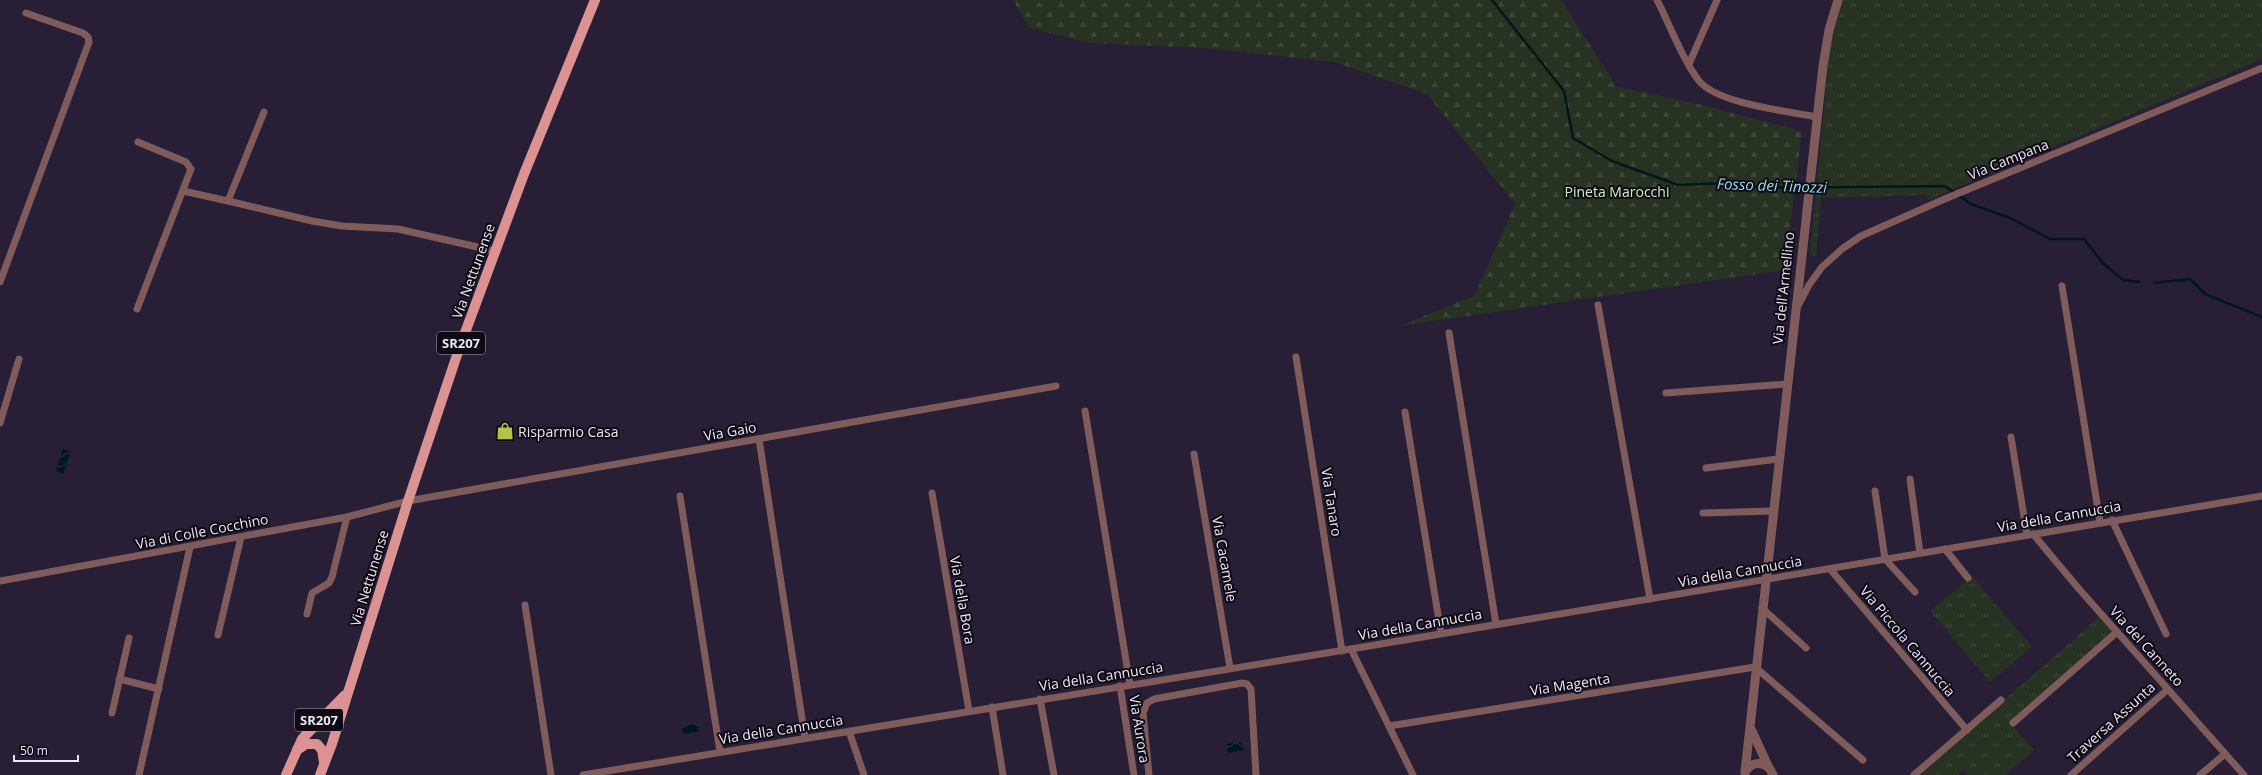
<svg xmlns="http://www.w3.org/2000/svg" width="2262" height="775" font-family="'Open Sans',sans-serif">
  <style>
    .grass { fill: url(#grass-tufts) }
    .forest { fill: url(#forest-firs) }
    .water { fill: url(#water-waves) }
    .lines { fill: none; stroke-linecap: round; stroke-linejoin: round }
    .stream { stroke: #00181d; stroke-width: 2.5 }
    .minor { stroke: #7f5b5c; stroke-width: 7 }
    .tertiary { stroke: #7f5b5c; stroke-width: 9 }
    .primary { stroke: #dc9293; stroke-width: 10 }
    .labels { text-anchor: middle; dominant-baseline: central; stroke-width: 4; stroke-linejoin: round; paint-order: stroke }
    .shield { fill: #0f0b15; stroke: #a9a4b2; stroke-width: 1 }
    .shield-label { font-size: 13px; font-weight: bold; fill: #ebe5f6 }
    .street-label { font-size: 14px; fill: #ebe5f6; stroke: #0f0b15 }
    .park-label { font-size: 14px; fill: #cef0be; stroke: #0f0b15 }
    .poi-label { font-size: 14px; fill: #ebe5f6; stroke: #0f0b15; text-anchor: start }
    .water-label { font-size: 15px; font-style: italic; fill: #94dfec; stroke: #0f0b15 }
  </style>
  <defs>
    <pattern id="grass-tufts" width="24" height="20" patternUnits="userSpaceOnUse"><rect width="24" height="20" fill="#273222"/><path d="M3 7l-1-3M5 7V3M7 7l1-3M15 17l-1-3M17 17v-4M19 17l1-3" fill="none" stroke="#3c4638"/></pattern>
    <pattern id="forest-firs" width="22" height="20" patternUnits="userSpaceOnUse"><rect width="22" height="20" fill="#273222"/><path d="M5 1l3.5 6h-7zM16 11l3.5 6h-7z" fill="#3c4638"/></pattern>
    <pattern id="water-waves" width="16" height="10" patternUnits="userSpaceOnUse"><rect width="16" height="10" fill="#00181d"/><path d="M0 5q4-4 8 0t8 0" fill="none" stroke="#25393e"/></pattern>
  </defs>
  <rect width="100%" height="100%" fill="#281e36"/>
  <!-- grass -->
  <g class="grass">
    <polygon points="1839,0 2262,0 2262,59 1928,200 1926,195 1821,198 1816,256 1810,256 1831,33"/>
    <polygon points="1972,576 2032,647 1990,682 1930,611"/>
    <polygon points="2100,616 2113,631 2009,722 2034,750 2006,775 1968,775 1963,770 1958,775 1919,775"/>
  </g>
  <!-- forest -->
  <polygon class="forest" points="1013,0 1561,0 1617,87 1694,103 1802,131 1785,270 1399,326 1474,296 1515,204 1427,94 1334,62 1204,48 1090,43 1029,28"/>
  <!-- water -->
  <g class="water">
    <polygon points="63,449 71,452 63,474 56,471"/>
    <polygon points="697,724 698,732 683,734 682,726"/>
    <polygon points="1241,742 1243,750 1228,753 1226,744"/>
  </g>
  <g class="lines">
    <!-- stream -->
    <g class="stream">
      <polyline points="1492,0 1564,91 1573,138 1612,161 1678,185 1727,183 1765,188 1945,186 1971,204 2010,218 2050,239 2084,239 2102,262 2123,280 2139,282"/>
      <polyline points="2154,283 2190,279 2205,294 2262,317"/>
    </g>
    <!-- minor -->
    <g class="minor">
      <path d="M1657,0C1669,23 1684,63 1700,82C1720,104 1787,111 1817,117"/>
      <polyline points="1689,64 1717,0"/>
      <polyline points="183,191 228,201 264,112"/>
      <polyline points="228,201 312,221 342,226 398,229 495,251"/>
      <polyline points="0,282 89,42 88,37 83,33 26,13"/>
      <polyline points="2062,286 2100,522"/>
      <polyline points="1598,305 1650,599"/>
      <polyline points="1798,306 1809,285 1822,267 1842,249 1861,236 1947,198 2262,68"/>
      <polyline points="137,309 191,169 186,162 138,142"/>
      <polyline points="1449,333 1496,624"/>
      <polyline points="1296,357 1342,651"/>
      <polyline points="1666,393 1787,384"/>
      <polyline points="1085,411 1130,685"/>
      <polyline points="1405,412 1441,633"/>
      <polyline points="0,423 19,359"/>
      <polyline points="2011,437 2027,535"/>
      <polyline points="759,439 805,738"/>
      <polyline points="1194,454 1230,668"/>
      <polyline points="1706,468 1778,459"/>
      <polyline points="1910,479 1920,553"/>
      <polyline points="1875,491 1885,559 1915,592"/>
      <polyline points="932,493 969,711"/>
      <polyline points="680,496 720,752"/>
      <polyline points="1703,513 1773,511"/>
      <polyline points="2112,520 2166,634"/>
      <polyline points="2033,534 2079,589 2244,775"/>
      <polyline points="1945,549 1968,578"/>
      <polyline points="1830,569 1967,730"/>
      <polyline points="0,581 347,517 408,501 1056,386"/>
      <polyline points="525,605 551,775"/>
      <polyline points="1762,608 1806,648"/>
      <polyline points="307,614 312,593 329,583 332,577 347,517"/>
      <polyline points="218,635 241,537"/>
      <polyline points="1351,649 1413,775"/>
      <polyline points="119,679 159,689"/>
      <polyline points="1120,686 1134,775"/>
      <polyline points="1040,699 1054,775"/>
      <polyline points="992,707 1003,775"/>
      <polyline points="112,713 129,638"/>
      <polyline points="2013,723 2117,632"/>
      <polyline points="1389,726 1755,667 1863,760"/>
      <polyline points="849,731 864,775"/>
      <polyline points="139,775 190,547"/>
      <polyline points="583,775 1351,649 2262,496"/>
      <polyline points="1149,775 1143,713 1147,703 1154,699 1242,683 1247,684 1251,689 1256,775"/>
      <polyline points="1914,775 2001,700"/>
      <polyline points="2071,775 2168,689"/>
      <polyline points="2200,775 2225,754"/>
    </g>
    <!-- tertiary -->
    <g class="tertiary">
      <polyline points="1751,729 1769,768"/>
      <polyline points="1745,772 1823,66 1829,30 1838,0"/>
      <path d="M1745,773C1751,759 1768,761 1773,775"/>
    </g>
    <!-- primary -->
    <g class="primary">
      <polyline points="297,750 306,744 317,744 322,750 324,762"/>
      <polyline points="286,775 302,739 345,695"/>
      <polyline points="320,775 332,744 408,501 459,349 524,174 595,0"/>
    </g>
  </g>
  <!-- icons -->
  <defs>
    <g id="shop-bare" transform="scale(1.38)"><path d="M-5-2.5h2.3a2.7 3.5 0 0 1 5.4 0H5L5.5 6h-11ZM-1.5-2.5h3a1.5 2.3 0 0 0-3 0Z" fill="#b5c24a" stroke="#0f0b15" stroke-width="2.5" paint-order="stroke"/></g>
  </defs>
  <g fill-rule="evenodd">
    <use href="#shop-bare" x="505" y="431"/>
  </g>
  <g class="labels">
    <!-- shield labels -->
    <g class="shield">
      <rect x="437" y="332" width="48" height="22" rx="3"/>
      <rect x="295" y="709" width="48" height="22" rx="3"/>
    </g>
    <g class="shield-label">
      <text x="461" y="343">SR207</text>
      <text x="319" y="720">SR207</text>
    </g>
    <!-- street labels -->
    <g class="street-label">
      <text transform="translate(2008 159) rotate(-22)">Via Campana</text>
      <text transform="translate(473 271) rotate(-70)">Via Nettunense</text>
      <text transform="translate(1783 288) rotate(-84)">Via dell'Armellino</text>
      <text transform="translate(730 431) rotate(-10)">Via Gaio</text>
      <text transform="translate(1332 502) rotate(81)">Via Tanaro</text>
      <text transform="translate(2059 516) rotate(-10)">Via della Cannuccia</text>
      <text transform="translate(202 531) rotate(-11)">Via di Colle Cocchino</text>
      <text transform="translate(1225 559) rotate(80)">Via Cacamele</text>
      <text transform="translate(1740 571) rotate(-10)">Via della Cannuccia</text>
      <text transform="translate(369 578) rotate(-73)">Via Nettunense</text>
      <text transform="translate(963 600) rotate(80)">Via della Bora</text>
      <text transform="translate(1420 624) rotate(-10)">Via della Cannuccia</text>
      <text transform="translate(1908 641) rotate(50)">Via Piccola Cannuccia</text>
      <text transform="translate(2147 646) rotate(48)">Via del Canneto</text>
      <text transform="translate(1101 676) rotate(-9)">Via della Cannuccia</text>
      <text transform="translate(1570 684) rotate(-9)">Via Magenta</text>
      <text transform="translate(2111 722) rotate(-42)">Traversa Assunta</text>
      <text transform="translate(781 729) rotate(-9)">Via della Cannuccia</text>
      <text transform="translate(1140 729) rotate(81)">Via Aurora</text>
    </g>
    <!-- park labels -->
    <g class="park-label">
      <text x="1617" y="191">Pineta Marocchi</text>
    </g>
    <!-- poi labels -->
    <g class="poi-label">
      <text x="518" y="431">Risparmio Casa</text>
    </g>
    <!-- water labels -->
    <g class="water-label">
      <text transform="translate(1772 185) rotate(2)">Fosso dei Tinozzi</text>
    </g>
  </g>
  <!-- scale -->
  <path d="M14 755v6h64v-6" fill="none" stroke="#ebe5f6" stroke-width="2"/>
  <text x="20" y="755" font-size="12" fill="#ebe5f6" stroke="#0f0b15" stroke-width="3" paint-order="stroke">50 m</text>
</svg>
